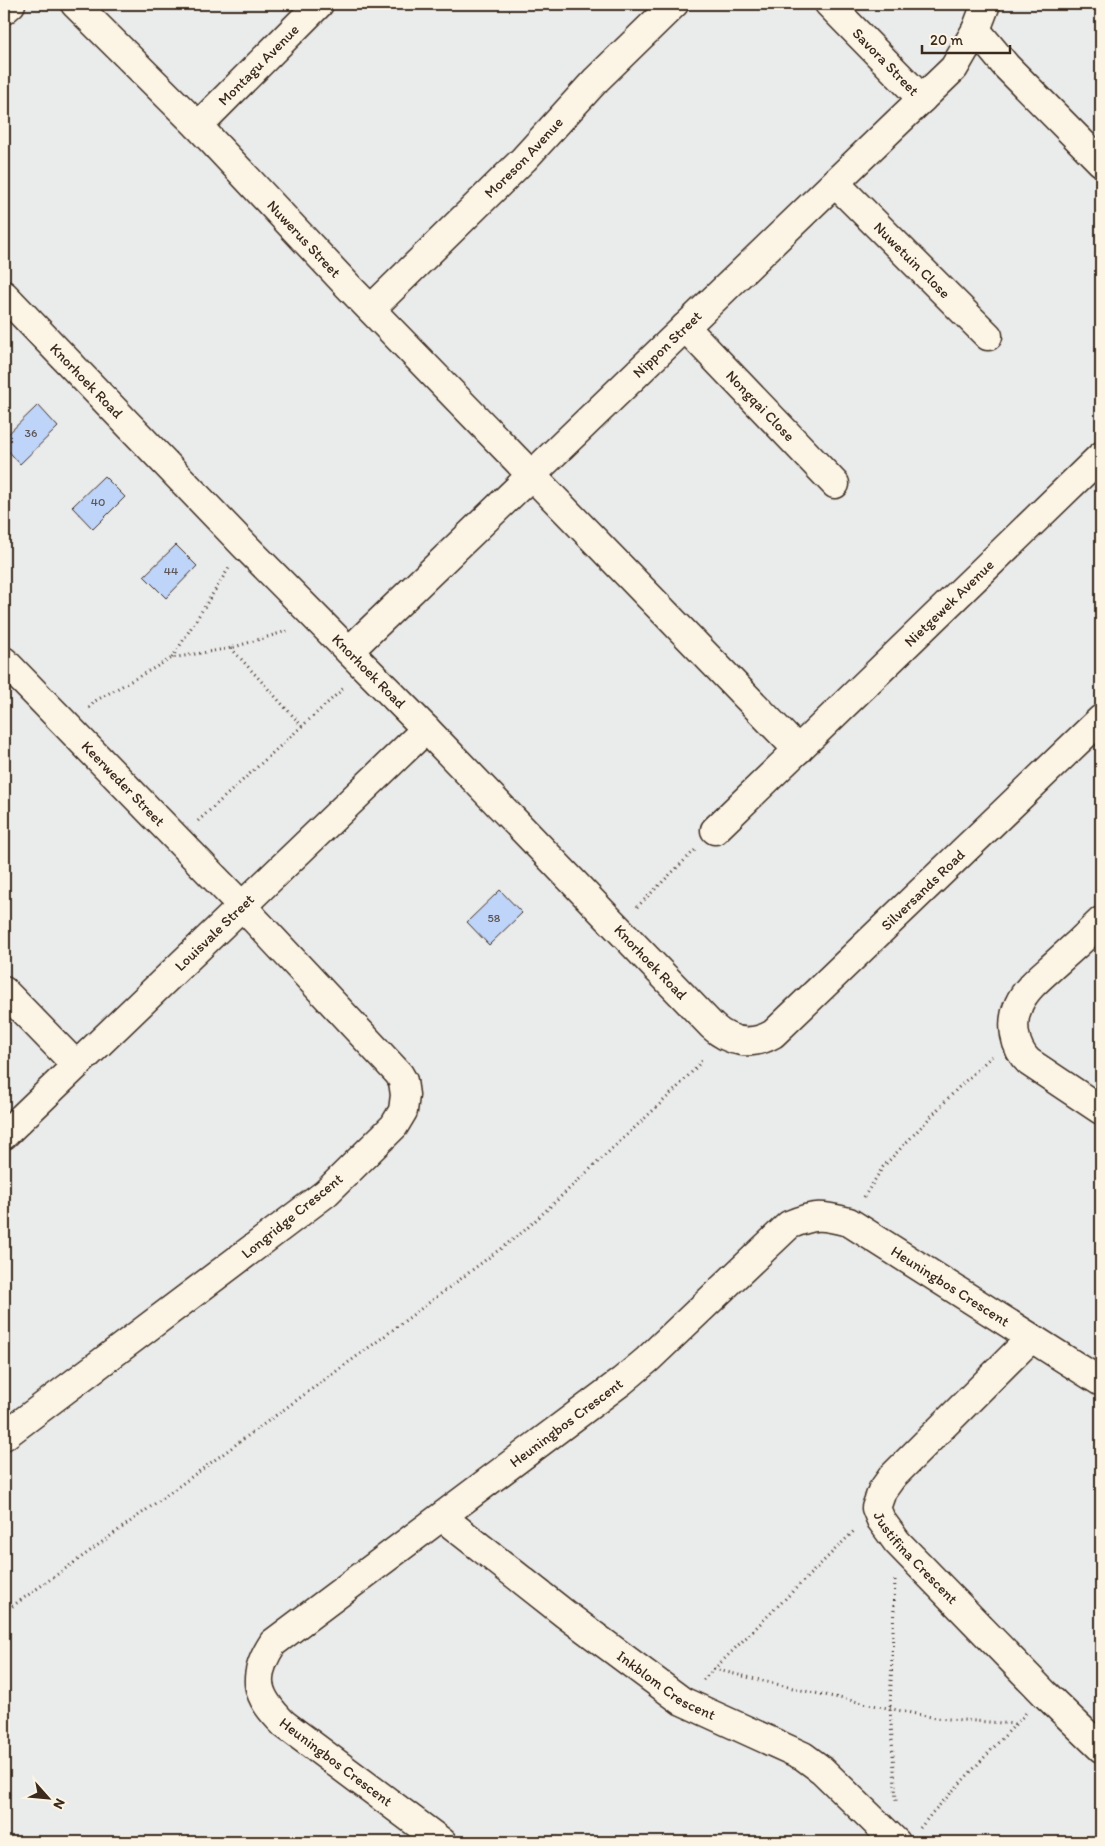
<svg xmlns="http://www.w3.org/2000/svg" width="1105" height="1846" font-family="Itim,sans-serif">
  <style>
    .building { fill: #bfd4f9; stroke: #3b2a1e }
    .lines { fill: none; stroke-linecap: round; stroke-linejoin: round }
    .street-casing { stroke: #3b2a1e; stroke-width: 31 }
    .path { stroke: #3b2a1e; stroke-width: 3; stroke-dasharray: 1 4; stroke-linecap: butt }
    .street { stroke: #fcf5e5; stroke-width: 28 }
    .labels { text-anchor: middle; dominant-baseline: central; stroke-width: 4; stroke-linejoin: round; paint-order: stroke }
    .number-label { font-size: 12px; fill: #5c5455 }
    .street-label { font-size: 15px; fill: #3b2a1e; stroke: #fcf5e5 }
  </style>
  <rect width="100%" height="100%" fill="#eaebeb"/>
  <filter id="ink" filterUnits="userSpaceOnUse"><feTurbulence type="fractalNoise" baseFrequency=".02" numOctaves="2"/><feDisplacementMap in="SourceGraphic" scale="10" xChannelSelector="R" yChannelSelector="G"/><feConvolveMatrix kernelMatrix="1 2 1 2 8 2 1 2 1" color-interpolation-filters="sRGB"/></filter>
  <g filter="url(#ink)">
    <!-- building -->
    <g class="building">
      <polygon points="38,405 58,427 20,464 4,446 4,438"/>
      <polygon points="104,476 125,497 93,529 72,507"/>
      <polygon points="176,545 197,566 166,598 144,576"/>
      <polygon points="500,890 522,913 489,945 467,922"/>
    </g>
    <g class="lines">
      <!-- street casing -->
      <g class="street-casing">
        <g id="street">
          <path id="s1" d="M75,4L198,126L348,286L798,750"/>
          <path id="s2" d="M829,4L922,99"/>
          <polyline points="4,10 11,4"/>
          <polyline points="976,30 1006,66 1101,162"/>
          <path id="s3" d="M198,126L319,4"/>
          <path id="s4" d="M835,183L988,336"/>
          <path id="s5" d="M4,295L244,545L426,729L712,1026C730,1043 752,1046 773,1034L1101,719"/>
          <path id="s6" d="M371,309L524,159L596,80L674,4"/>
          <path id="s7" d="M685,327L835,484"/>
          <path id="s8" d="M349,651L954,68L976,30L986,4"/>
          <path id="s9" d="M4,661L242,906L399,1074L403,1081L405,1095L403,1111L394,1126L326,1193L4,1436"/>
          <path id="s10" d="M715,830L1101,456"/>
          <path d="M1101,921C1086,936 1071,950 1055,964C1043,975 1026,988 1019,1004C1010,1023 1014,1048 1029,1062L1101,1110"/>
          <polyline points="4,991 76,1065"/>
          <path id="s11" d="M4,1135L426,729"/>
          <path id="s12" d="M1031,1338L892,1477L882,1491L876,1508L881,1520L897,1542L1045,1694L1101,1748"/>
          <path id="s13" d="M442,1517L565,1614L682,1701L803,1756L822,1770L896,1842"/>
          <path id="s14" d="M442,1842L284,1724C256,1696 250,1678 273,1643L622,1381L647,1360L789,1225C815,1214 822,1215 849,1222L1101,1382"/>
        </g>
      </g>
      <!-- path -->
      <g class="path">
        <polyline points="231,648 302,726"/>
        <polyline points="172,658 229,568"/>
        <polyline points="89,708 95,701 172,658 231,648 290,630"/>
        <polyline points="198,821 345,687"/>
        <polyline points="637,907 695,850"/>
        <polyline points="864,1197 883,1167 958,1088 992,1056"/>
        <polyline points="895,1580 890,1708 896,1801"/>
        <polyline points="4,1612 79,1559 386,1335 524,1231 675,1090 703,1060"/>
        <polyline points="714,1669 805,1691 936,1718 1015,1724"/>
        <polyline points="703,1680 855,1530"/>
        <polyline points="920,1828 933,1812 1026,1713"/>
      </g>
      <!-- street -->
      <use href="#street" class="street"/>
    </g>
  </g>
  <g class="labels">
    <!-- number labels -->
    <g class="number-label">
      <text x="31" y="433">36</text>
      <text x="98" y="502">40</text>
      <text x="171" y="571">44</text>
      <text x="494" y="918">58</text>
    </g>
    <!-- street labels -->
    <g class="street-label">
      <text stroke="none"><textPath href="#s2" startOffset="81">Savora Street</textPath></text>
      <text stroke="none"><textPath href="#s3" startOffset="86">Montagu Avenue</textPath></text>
      <text stroke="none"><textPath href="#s6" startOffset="215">Moreson Avenue</textPath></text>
      <text stroke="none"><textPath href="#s1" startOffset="328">Nuwerus Street</textPath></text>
      <text stroke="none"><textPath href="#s4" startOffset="109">Nuwetuin Close</textPath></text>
      <text stroke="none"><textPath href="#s8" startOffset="442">Nippon Street</textPath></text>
      <text stroke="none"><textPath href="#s5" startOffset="119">Knorhoek Road</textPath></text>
      <text stroke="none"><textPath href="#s7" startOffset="109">Nongqai Close</textPath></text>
      <text stroke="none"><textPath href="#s10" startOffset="326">Nietgewek Avenue</textPath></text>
      <text stroke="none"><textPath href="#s5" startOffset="524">Knorhoek Road</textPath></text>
      <text stroke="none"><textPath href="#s9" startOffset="171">Keerweder Street</textPath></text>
      <text stroke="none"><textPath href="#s5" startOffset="1292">Silversands Road</textPath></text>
      <text stroke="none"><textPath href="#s11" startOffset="292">Louisvale Street</textPath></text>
      <text stroke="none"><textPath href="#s5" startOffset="929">Knorhoek Road</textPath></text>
      <text transform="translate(292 1216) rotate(-39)">Longridge Crescent</text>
      <text stroke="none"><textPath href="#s14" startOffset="1136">Heuningbos Crescent</textPath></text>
      <text stroke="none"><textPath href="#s14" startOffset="656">Heuningbos Crescent</textPath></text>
      <text stroke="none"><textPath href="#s12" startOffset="296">Justifina Crescent</textPath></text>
      <text stroke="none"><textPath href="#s13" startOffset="281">Inkblom Crescent</textPath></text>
      <text transform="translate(336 1762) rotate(37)">Heuningbos Crescent</text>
    </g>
  </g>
  <!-- margin -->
  <rect width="1105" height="1846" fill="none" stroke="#fcf5e5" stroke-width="20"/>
  <rect x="10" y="10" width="1085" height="1826" fill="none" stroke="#3b2a1e" stroke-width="2" filter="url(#ink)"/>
  <!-- north arrow -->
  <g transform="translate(48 1798) rotate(117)" stroke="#fcf5e5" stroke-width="4" paint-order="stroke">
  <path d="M0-4L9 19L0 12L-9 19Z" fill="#3b2a1e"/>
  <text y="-8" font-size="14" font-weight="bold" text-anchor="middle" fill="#3b2a1e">N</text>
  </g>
  <!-- scale -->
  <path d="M922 45v8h88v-8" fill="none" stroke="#3b2a1e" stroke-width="2.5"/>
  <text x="930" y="45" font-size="15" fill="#3b2a1e" stroke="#fcf5e5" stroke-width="4" paint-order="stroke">20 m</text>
</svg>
